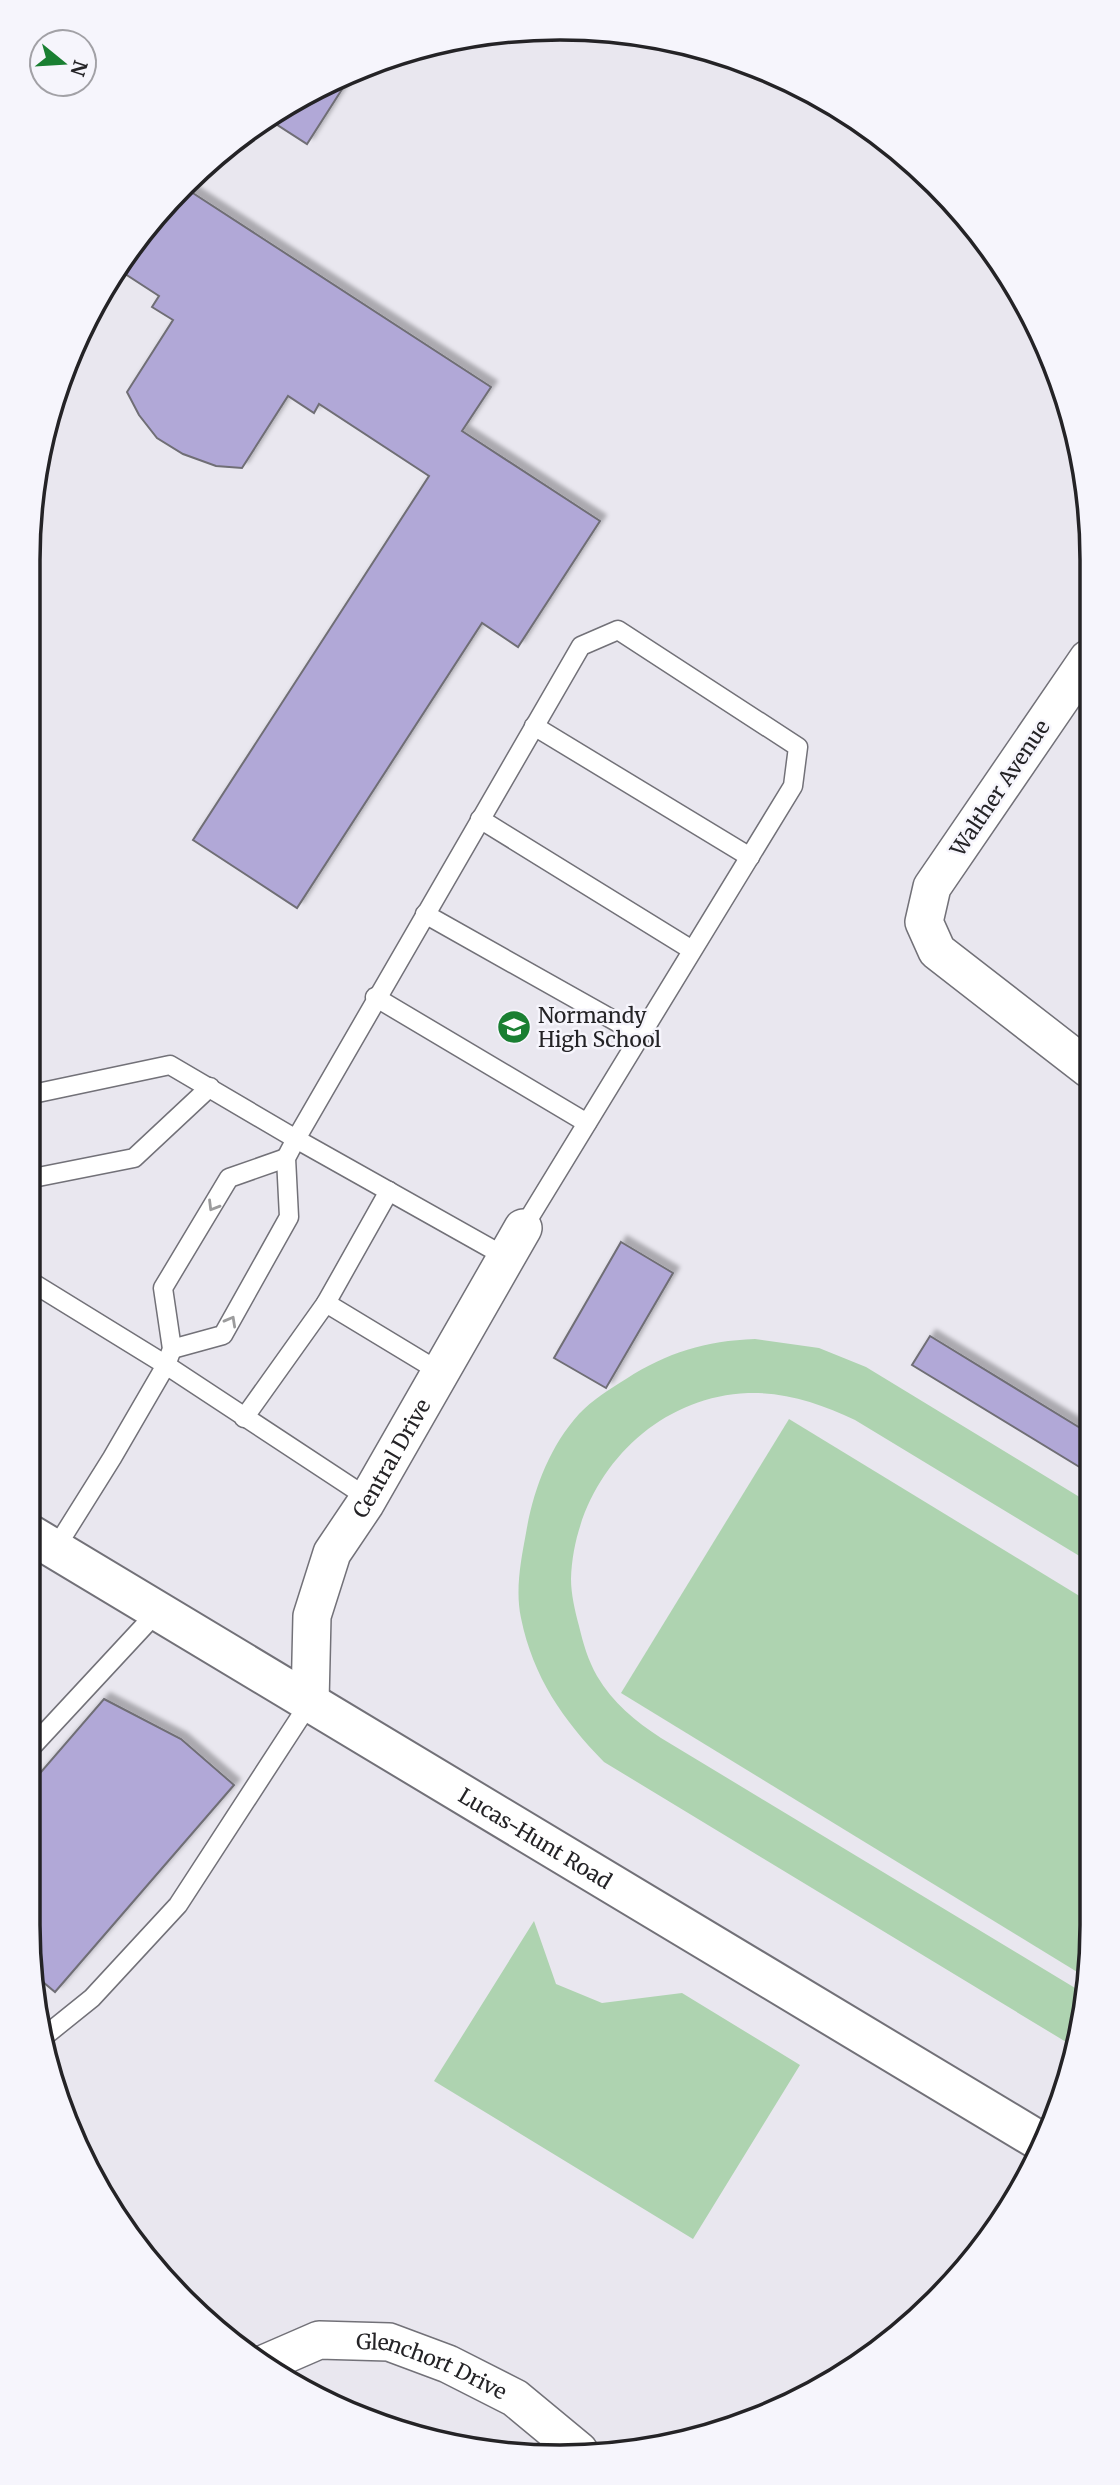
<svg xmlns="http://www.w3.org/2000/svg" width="1120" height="2485" font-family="Merriweather,serif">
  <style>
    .green { fill: #aed3b0 }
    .building { fill: #b1a8d7; stroke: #6f6e75; stroke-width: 2; filter: url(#shadow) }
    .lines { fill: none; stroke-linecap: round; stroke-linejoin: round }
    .lane-casing { stroke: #727178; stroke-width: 21 }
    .street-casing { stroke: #727178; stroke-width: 40 }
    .primary-casing { stroke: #727178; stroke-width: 42 }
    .lane { stroke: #fff; stroke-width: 18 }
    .street { stroke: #fff; stroke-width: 37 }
    .primary { stroke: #fff; stroke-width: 38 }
    .oneway { stroke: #9c9c9d }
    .labels { text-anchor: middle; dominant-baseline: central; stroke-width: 5; stroke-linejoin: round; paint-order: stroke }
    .street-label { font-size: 21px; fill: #242326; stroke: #f6f5fc }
    .poi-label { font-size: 21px; fill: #242326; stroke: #f6f5fc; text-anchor: start }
    .rim { fill: none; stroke: #242326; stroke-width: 3.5 }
  </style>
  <defs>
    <filter id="shadow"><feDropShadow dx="6" dy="-6" stdDeviation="2" flood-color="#0004"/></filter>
  </defs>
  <rect width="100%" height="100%" fill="#e9e7ef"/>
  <!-- green -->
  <g class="green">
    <path d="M755,1339L819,1348L866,1367L1091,1504V1563L855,1420C822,1404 785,1392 748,1393C649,1397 574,1483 571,1579C571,1594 575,1611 579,1626C583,1643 588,1660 597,1676C613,1703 635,1721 661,1738L1085,1994L1082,2029L1076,2048L604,1762C563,1720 533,1677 521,1618C515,1590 521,1560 526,1533C533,1491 549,1447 579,1414C592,1400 610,1389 626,1379C668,1352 705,1341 755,1339Z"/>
    <polygon points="789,1419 1091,1603 1092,1925 1087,1978 621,1693"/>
    <polygon points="534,1921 556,1984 602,2003 682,1993 800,2065 693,2239 434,2081"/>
  </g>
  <!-- building -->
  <g class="building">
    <polygon points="355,69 307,144 265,117"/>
    <polygon points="182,186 491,387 462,431 600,521 518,647 482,623 297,908 193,840 429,476 319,404 314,413 288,396 242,468 216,466 183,454 157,438 139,415 127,392 173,320 152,307 159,296 116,268"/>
    <polygon points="621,1242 673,1273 606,1388 554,1358"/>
    <polygon points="930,1336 1090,1434 1091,1474 912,1365"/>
    <polygon points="104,1699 181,1739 234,1785 55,1992 37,1977 28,1925 28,1787"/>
  </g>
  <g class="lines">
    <!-- lane casing -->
    <g class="lane-casing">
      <g id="lane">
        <polyline points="534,726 750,857"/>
        <polyline points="480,819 692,950"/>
        <polyline points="425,914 640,1035"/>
        <polyline points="375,997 587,1123"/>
        <polyline points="28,1095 170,1065 296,1139 286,1158 289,1217 223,1335 172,1349"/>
        <polyline points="28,1179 134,1158 210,1087"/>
        <polyline points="506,1257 296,1139 581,646 618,630 798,747 793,786 523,1228"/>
        <polyline points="28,1280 166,1365 368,1498"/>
        <polyline points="326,1303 389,1191"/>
        <polyline points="244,1418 326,1303 440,1372"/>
        <polyline points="55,1549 112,1458 166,1365 172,1349 163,1288 229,1178 286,1158"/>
        <polyline points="28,1751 158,1611"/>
        <polyline points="46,2035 92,1998 178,1905 310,1702"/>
      </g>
    </g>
    <!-- street casing -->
    <g class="street-casing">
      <g id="street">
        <polyline points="1088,659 932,887 924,922 937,951 1089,1069"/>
        <path id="s1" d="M310,1702L312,1616L332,1553L365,1504L523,1228"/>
        <path id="s2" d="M266,2363L319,2340L389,2342L448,2364L515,2398L579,2451"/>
      </g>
    </g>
    <!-- primary casing -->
    <g class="primary-casing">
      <g id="primary">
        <path id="s3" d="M28,1533L1043,2143"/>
      </g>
    </g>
    <!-- lane -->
    <use href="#lane" class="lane"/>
    <!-- street -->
    <use href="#street" class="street"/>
    <!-- primary -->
    <use href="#primary" class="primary"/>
  </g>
  <!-- one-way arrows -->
  <defs><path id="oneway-chevron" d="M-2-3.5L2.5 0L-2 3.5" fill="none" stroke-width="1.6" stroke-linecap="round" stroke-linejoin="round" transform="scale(1.75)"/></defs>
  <g class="oneway">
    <use href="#oneway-chevron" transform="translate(213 1206) rotate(121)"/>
    <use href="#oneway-chevron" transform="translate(231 1321) rotate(-61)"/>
  </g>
  <!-- icons -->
  <defs>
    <g id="school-disc" transform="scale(1.75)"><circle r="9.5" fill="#1a7f32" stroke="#f6f5fc"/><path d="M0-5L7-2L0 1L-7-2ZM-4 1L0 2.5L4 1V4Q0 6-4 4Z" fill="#fff"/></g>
  </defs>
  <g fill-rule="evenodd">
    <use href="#school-disc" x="514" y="1027"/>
  </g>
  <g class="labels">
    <!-- street labels -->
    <g class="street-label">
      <text transform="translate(1000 788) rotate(-56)">Walther Avenue</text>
      <text stroke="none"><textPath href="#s1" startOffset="264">Central Drive</textPath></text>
      <text stroke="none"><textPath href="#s3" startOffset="592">Lucas-Hunt Road</textPath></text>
      <text stroke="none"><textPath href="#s2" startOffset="175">Glenchort Drive</textPath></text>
    </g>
    <!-- poi labels -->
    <g class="poi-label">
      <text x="538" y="1015">Normandy<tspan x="538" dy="24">High School</tspan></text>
    </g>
  </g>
  <!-- crop -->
  <path d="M0 0H1120V2485H0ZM560 40H560A520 520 0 0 1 1080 560V1925A520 520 0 0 1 560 2445H560A520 520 0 0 1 40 1925V560A520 520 0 0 1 560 40Z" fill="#f6f5fc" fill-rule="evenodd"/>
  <path class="rim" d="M560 40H560A520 520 0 0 1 1080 560V1925A520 520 0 0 1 560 2445H560A520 520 0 0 1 40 1925V560A520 520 0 0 1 560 40Z"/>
  <!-- north arrow -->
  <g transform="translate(63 63) rotate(108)"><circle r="33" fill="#f6f5fc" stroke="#a2a1a6" stroke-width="2"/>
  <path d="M0-5L12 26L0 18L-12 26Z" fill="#1a7f32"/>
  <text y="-10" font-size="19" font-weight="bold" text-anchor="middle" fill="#242326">N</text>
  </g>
</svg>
